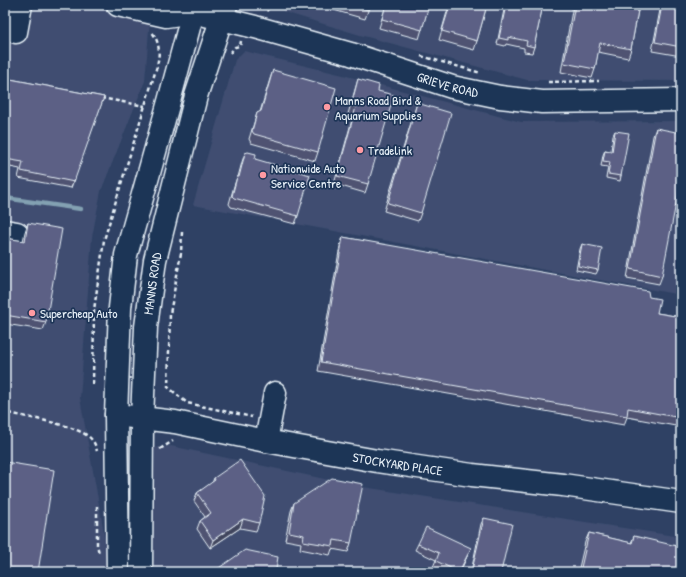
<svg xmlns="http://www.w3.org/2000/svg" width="686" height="577" font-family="'Patrick Hand',sans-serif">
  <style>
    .built { fill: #3f4e71 }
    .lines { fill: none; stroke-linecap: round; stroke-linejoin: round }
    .stream { stroke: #83a1b2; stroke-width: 4.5 }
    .minor-casing { stroke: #e8f1f8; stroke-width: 25 }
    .major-casing { stroke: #e8f1f8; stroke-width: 25 }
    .path { stroke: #e8f1f8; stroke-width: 2.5; stroke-dasharray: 4 3; stroke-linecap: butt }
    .minor { stroke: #1d3557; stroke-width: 22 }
    .major { stroke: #1d3557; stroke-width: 22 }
    .wall { fill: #4f5372; stroke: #e8f1f8 }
    .shaded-wall { fill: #40445d; stroke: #e8f1f8 }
    .building { fill: #5c6185; stroke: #e8f1f8 }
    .poi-dot { fill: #ff9aa2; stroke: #1d3557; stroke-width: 1.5 }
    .labels { text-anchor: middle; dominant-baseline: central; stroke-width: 3.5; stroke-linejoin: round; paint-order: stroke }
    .street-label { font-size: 13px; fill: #e8f1f8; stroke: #1d3557 }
    .poi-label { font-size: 13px; fill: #e8f1f8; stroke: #1d3557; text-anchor: start }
  </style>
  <rect width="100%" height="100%" fill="#2f4164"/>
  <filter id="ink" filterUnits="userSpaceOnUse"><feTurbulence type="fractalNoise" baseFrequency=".025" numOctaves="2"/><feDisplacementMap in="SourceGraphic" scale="8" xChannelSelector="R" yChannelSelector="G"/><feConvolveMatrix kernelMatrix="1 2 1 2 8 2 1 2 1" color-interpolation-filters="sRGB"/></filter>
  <g filter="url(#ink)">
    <!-- built -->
    <g class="built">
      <polygon points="5,5 151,5 145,81 101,191 92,237 80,398 111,572 5,572"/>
      <polygon points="276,5 681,5 681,81 527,80 360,35 284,12"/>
      <polygon points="244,51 343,75 521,122 681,121 681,295 193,205 235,60"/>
      <polygon points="171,446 357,486 681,537 681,572 144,572 145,449"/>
    </g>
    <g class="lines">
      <!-- stream -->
      <polyline class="stream" points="5,198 81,209"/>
      <!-- minor casing -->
      <g class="minor-casing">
        <g id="minor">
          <polyline points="118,5 166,16 193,12"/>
          <path id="s1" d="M182,5L193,12L255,27L351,54L452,87L500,97L542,102L681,100"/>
          <polyline points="16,32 21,5"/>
          <polyline points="5,231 17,233"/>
          <path id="s2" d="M116,415L175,422L266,441L377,461L472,475L563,485L681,502"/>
          <polyline points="266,441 275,393"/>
        </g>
      </g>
      <!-- major casing -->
      <g class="major-casing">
        <g id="major">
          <polyline points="118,572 116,415 120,308 126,255 168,105 195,5"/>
          <path id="s3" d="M141,572L142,418L146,327L150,297L155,260L196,96L226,5"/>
        </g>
      </g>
      <!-- path -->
      <g class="path">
        <polyline points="262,5 268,11"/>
        <polyline points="230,53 235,47 240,46 241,41"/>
        <polyline points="421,56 481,73"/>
        <polyline points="548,82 599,81"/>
        <polyline points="101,98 145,106"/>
        <polyline points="182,232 181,253 170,314 168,387 187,403 252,417"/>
        <path d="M93,384L94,310L104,240L157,66C160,52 160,42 151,31"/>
        <path d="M9,413C28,418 81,425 92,440C95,443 96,448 97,451"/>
        <polyline points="160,449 173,441"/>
        <polyline points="97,506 97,545 99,553"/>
      </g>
      <!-- minor -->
      <use href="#minor" class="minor"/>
      <!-- major -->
      <use href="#major" class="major"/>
    </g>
    <!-- wall -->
    <g class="wall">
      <polygon points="316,5 370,5 365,19"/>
      <polygon points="386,5 429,5 419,39 379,28"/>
      <polygon points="449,5 487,5 477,41 474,50 439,40"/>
      <polygon points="505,5 543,5 534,47 532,53 524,52 524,48 506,44 505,46 497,44"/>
      <polygon points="573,5 639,5 631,49 628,58 598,52 595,69 592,78 561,72"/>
      <polygon points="661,5 681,5 681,56 652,51"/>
      <polygon points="273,70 318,152 315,161 251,143 249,139 257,113 260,112 270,79"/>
      <polygon points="5,78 104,97 71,188 18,178 20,169 5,166"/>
      <polygon points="358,79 378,91 368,184 365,193 334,184 353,116 348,114"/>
      <polygon points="417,103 421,213 418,221 384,211"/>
      <polygon points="656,128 662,276 659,284 627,278 653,136"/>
      <polygon points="615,131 621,176 620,181 606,178 608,167 601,166 603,155 605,150 611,151 613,135"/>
      <polygon points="245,153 255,159 298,216 295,224 231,207 229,204 234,186 237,177 238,177 242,162"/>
      <polygon points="28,223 46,322 43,330 5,324 5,238 23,241 25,232"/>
      <polygon points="343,237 649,297 657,313 681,317 681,427 627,417 624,425 318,371 340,246"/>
      <polygon points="582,244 598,270 596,274 576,270 580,249"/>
      <polygon points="5,462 38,572 5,572"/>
      <polygon points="214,478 259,523 256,531 240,528 210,548 197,529 200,521 205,517 194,501 197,493 212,483"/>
      <polygon points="294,503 351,543 348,552 332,549 330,555 300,549 301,543 285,540 291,511"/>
      <polygon points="484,518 501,572 471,572 481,524"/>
      <polygon points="589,533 631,543 634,536 681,572 578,572 585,542"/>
      <polygon points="418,544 468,554 460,572 444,572 433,567 436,560 415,550"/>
    </g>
    <!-- shaded-wall -->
    <g class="shaded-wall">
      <polygon points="243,519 240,528 210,548 213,540"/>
      <polygon points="471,548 468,554 460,572 459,572"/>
    </g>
    <!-- building -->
    <g class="building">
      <polygon points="349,5 370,5 368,10"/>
      <polygon points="386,5 429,5 422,30 382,19"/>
      <polygon points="450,5 487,5 477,41 442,31"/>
      <polygon points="506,5 543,5 534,47 526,45 527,41 508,37 508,40 499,38"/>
      <polygon points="575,5 639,5 631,49 600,43 595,69 564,63"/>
      <polygon points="662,5 681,5 681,47 655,42"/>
      <polygon points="273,70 336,88 318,152 254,134 252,131 257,113 261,111"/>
      <polygon points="5,78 104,97 74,182 21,171 23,162 5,159"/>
      <polygon points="358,79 379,85 378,91 394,95 368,184 337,176 356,107 351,106"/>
      <polygon points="417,103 451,113 421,213 388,203"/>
      <polygon points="656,128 681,133 681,177 662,276 630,269"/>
      <polygon points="615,131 629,133 621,176 608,174 610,162 603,161 605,150 612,152"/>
      <polygon points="248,152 256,154 255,159 310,175 298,216 234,198 232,196 237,177 239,177 245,153"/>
      <polygon points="28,223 62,229 46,322 5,315 5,238 25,241"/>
      <polygon points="343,237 648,291 649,297 660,299 657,313 681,317 681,418 628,408 627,416 321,362"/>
      <polygon points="582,244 602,248 598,270 578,266"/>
      <polygon points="240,460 265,496 259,523 243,519 213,540 200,521 211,513 197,493 215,480 214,478"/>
      <polygon points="5,462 54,470 38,572 34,572 5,568"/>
      <polygon points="332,478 363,484 351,543 334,540 333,546 303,541 304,535 289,532 294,503"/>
      <polygon points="484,518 512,524 501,572 482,572 472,570"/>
      <polygon points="426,527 471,548 459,572 436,561 439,553 418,544"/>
      <polygon points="589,533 632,543 634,536 681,547 681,572 580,572"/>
      <polygon points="245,550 278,557 276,569 291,572 213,572"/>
    </g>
  </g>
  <!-- markers -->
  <g class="poi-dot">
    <circle cx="327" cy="107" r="4"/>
    <circle cx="360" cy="150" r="4"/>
    <circle cx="263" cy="175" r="4"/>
    <circle cx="32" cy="313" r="4"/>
  </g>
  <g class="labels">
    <!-- street labels -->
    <g class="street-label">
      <text stroke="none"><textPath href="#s1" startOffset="278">GRIEVE ROAD</textPath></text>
      <text stroke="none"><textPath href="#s3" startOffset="289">MANNS ROAD</textPath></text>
      <text stroke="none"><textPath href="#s2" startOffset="286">STOCKYARD PLACE</textPath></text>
    </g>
    <!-- poi labels -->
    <g class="poi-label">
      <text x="335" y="100">Manns Road Bird &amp;<tspan x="335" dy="15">Aquarium Supplies</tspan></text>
      <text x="368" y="150">Tradelink</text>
      <text x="271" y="168">Nationwide Auto<tspan x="271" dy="15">Service Centre</tspan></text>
      <text x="40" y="313">Supercheap Auto</text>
    </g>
  </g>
  <!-- margin -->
  <rect width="686" height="577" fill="none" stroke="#1d3557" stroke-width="20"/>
  <rect x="10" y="10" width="666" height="557" fill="none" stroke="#e8f1f8" stroke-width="1.5" filter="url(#ink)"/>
</svg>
